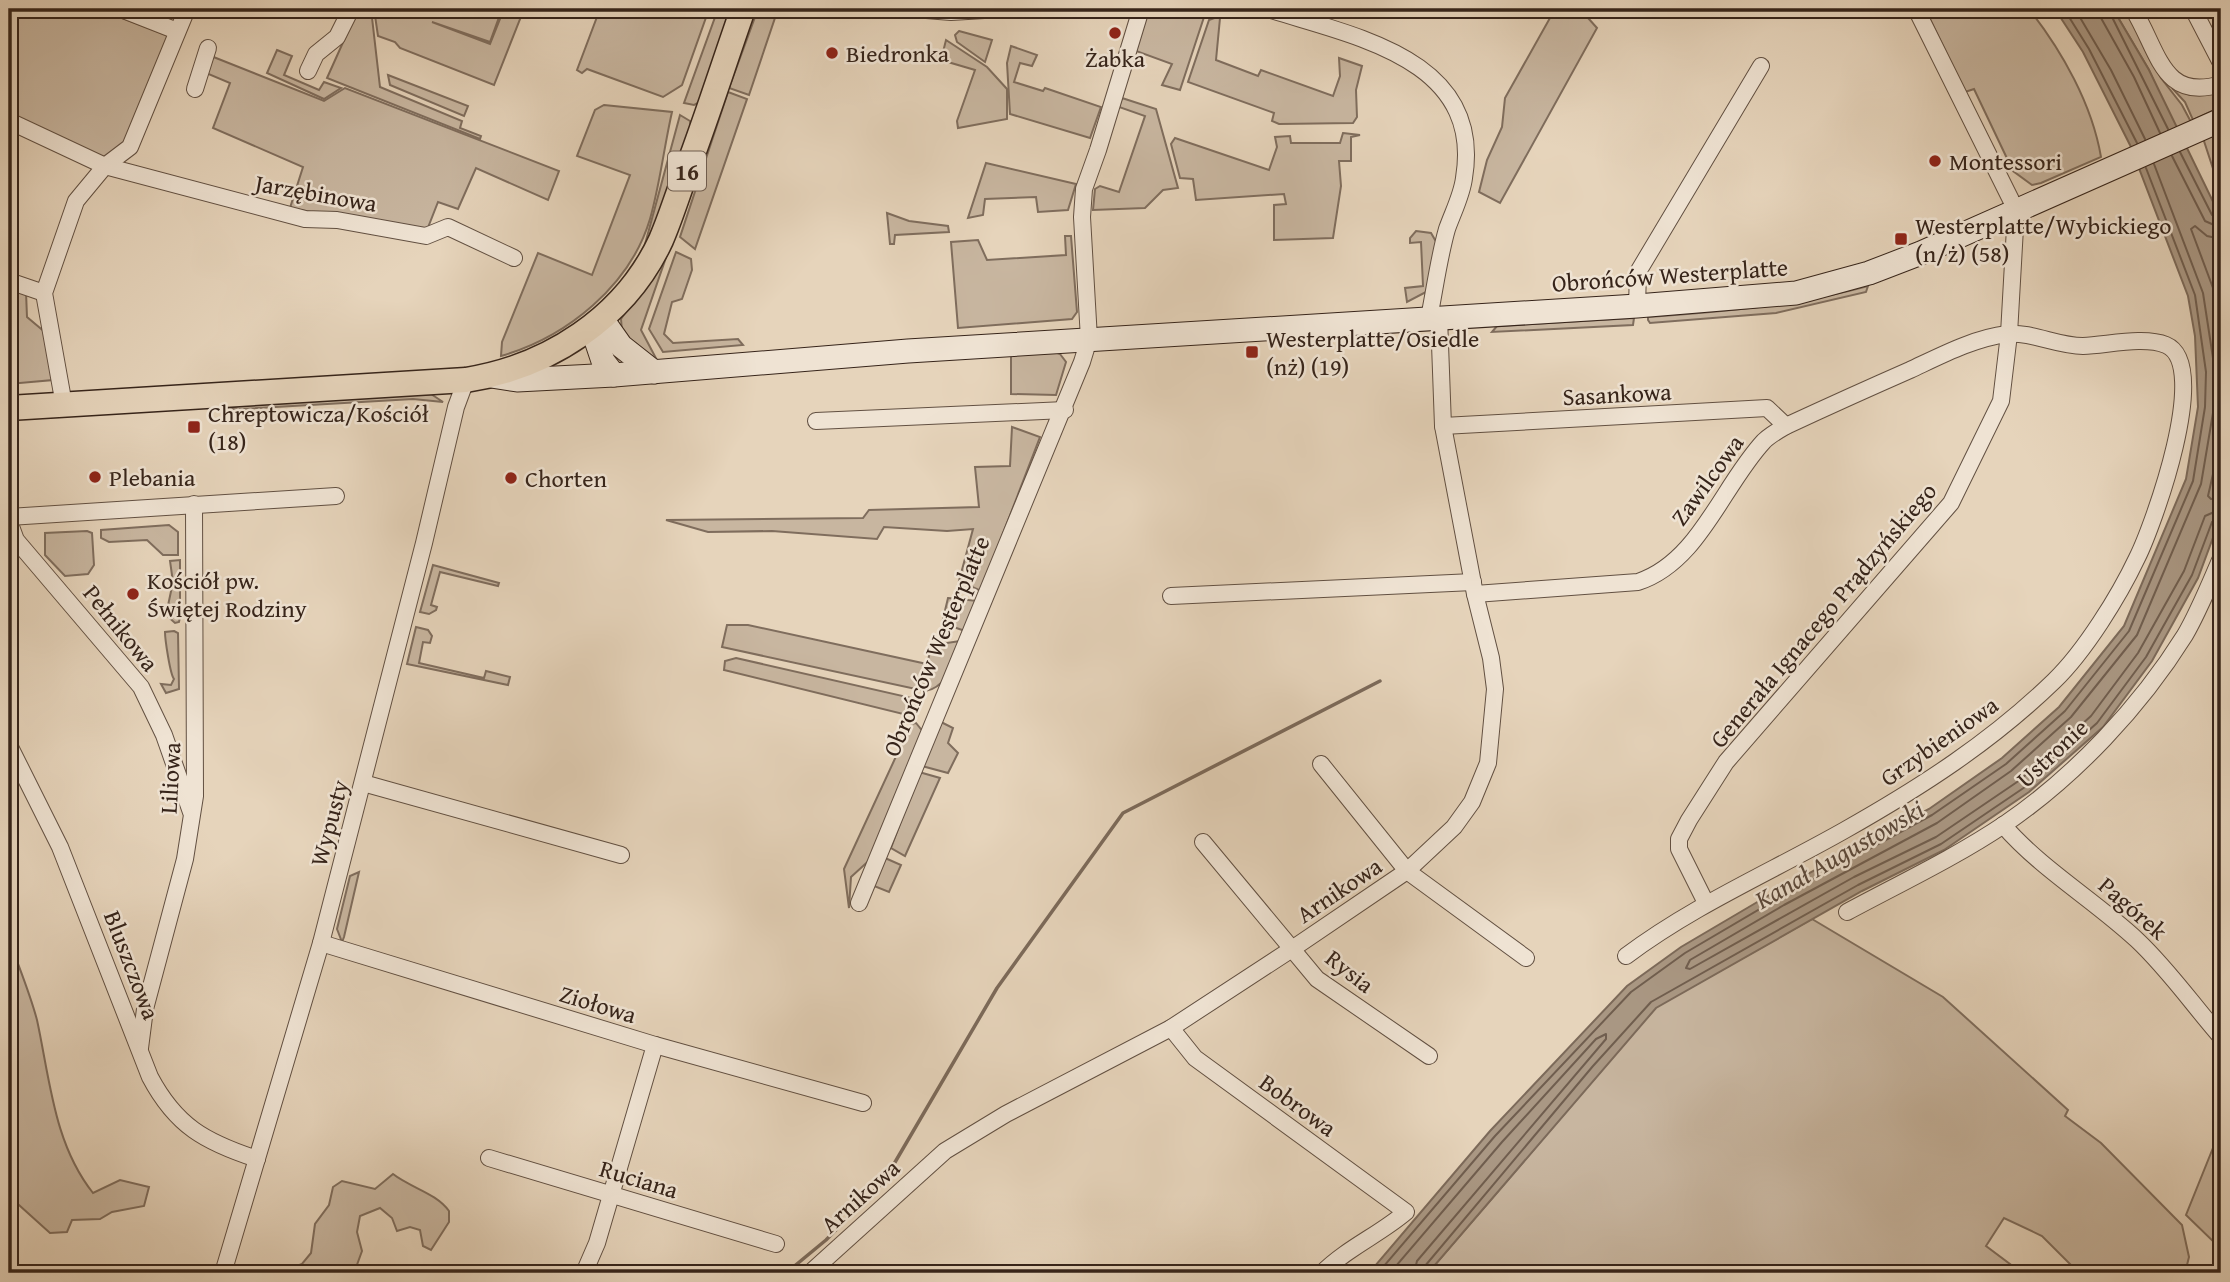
<svg xmlns="http://www.w3.org/2000/svg" width="2230" height="1282" font-family="'Gentium Book Plus',serif">
  <style>
    .green { fill: #c8b6a0; stroke: #7f6d5d; stroke-width: 2 }
    .water { fill: #aa9884; stroke: #7c6a5a; stroke-width: 2 }
    .lines { fill: none; stroke-linecap: round; stroke-linejoin: round }
    .shore { stroke: #705e4f; stroke-width: 2 }
    .stream { stroke: #7c6a5a; stroke-width: 3.5 }
    .street-casing { stroke: #625042; stroke-width: 18 }
    .secondary-casing { stroke: #36241a; stroke-width: 25 }
    .primary-casing { stroke: #36241a; stroke-width: 27 }
    .street { stroke: #efe3d3; stroke-width: 16 }
    .secondary { stroke: #efe3d3; stroke-width: 23 }
    .primary { stroke: #e6d4bb; stroke-width: 24 }
    .poi-dot { fill: #8f2418; stroke: #efe3d3; stroke-width: 2.5 }
    .labels { text-anchor: middle; dominant-baseline: central; stroke-width: 5; stroke-linejoin: round; paint-order: stroke }
    .shield { fill: #efe3d3; stroke: #6e5d52; stroke-width: 2 }
    .shield-label { font-size: 23px; font-weight: bold; fill: #36241a }
    .poi-label { font-size: 24px; fill: #36241a; stroke: #efe3d3; text-anchor: start }
    .street-label { font-size: 24px; fill: #36241a; stroke: #efe3d3 }
    .water-label { font-size: 26px; font-style: italic; fill: #59473a; stroke: #efe3d3 }
  </style>
  <rect width="100%" height="100%" fill="#e6d4bb"/>
  <filter id="stains"><feTurbulence type="fractalNoise" baseFrequency=".00286" numOctaves="4"/><feColorMatrix values="0 0 0 0 .2 0 0 0 0 .09 0 0 0 0 .02 0 0 0 .5 -.17"/></filter>
  <radialGradient id="worn" r=".72"><stop offset=".6" stop-color="#630" stop-opacity="0"/><stop offset="1" stop-color="#630" stop-opacity=".3"/></radialGradient>
  <!-- green -->
  <g class="green">
    <polygon points="9,9 99,9 172,37 130,147 105,166 9,113"/>
    <polygon points="358,9 371,9 380,87 462,121 460,128 481,136 480,139 327,78"/>
    <polygon points="374,9 502,9 490,42 432,22 490,44 504,9 524,9 494,85 400,48 395,42 378,36"/>
    <polygon points="600,9 709,9 682,85 663,97 587,69 582,73 577,70"/>
    <polygon points="718,9 730,9 700,102 694,105 684,103"/>
    <polygon points="758,9 778,9 749,95 729,88"/>
    <polygon points="1555,9 1580,9 1597,28 1500,203 1479,192 1487,160 1502,127 1505,98"/>
    <path d="M1925,9H2029C2062,51 2092,104 2101,157L2041,183L2032,185L2013,171L1974,89L1965,92Z"/>
    <polygon points="2113,9 2125,9 2161,78 2182,105 2191,122 2175,129 2149,70"/>
    <polygon points="1206,11 1180,90 1162,85 1172,64 1136,51 1147,15"/>
    <polygon points="1217,17 1220,18 1216,60 1258,76 1261,70 1333,96 1340,76 1339,58 1362,66 1356,90 1357,117 1353,123 1279,124 1272,121 1274,113 1188,82 1209,20"/>
    <polygon points="959,31 992,40 985,62 957,42 955,35"/>
    <polygon points="946,40 987,67 1007,89 1007,119 958,128 957,121 975,70 941,60"/>
    <polygon points="1011,46 1037,55 1032,66 1020,63 1014,82 1043,91 1045,88 1101,107 1090,138 1010,114 1007,63"/>
    <polygon points="277,50 292,56 284,75 319,90 324,82 341,88 324,99 267,73"/>
    <polygon points="211,56 324,101 345,88 559,171 548,200 476,168 458,209 438,202 427,230 420,233 290,208 303,167 213,128 230,83 206,73"/>
    <polygon points="388,75 468,106 464,116 390,85"/>
    <polygon points="2172,88 2190,95 2221,90 2221,107 2193,120 2185,102"/>
    <polygon points="728,92 747,99 695,249 680,237"/>
    <polygon points="1122,98 1156,109 1178,188 1163,190 1145,208 1093,210 1095,189 1100,186 1119,192 1145,116 1119,107"/>
    <path d="M604,105L672,112C664,147 660,184 650,219C630,286 567,337 501,356L502,342L538,253L592,275L630,175L577,156L595,110Z"/>
    <path d="M680,115L690,121L691,127C659,215 642,290 553,339L591,313L620,283L644,248Z"/>
    <polygon points="2221,130 2221,193 2203,138"/>
    <polygon points="1343,133 1360,135 1351,137 1351,161 1339,161 1341,186 1333,238 1274,240 1274,205 1286,204 1284,194 1196,200 1193,179 1180,178 1171,144 1175,138 1269,170 1277,147 1275,137 1290,136 1291,143 1340,143"/>
    <polygon points="986,163 1076,184 1068,210 1038,212 1036,197 985,199 983,215 968,218"/>
    <polygon points="887,213 909,221 948,226 949,232 895,235 894,244 890,244"/>
    <polygon points="1416,231 1431,233 1438,245 1426,292 1407,302 1405,288 1423,286 1421,242 1410,243 1410,238"/>
    <polygon points="1065,236 1071,236 1077,312 1072,319 958,328 951,242 978,240 987,260 1066,255"/>
    <polygon points="671,243 641,330 658,362 649,361 622,331 621,319"/>
    <polygon points="676,252 691,259 692,270 682,299 672,302 664,334 673,343 738,339 743,345 663,352 649,329"/>
    <polygon points="9,286 26,292 27,317 46,333 53,380 9,384"/>
    <path d="M1868,286L1866,292L1776,313L1650,323L1648,320V317C1723,312 1795,306 1868,286Z"/>
    <polygon points="1634,318 1633,325 1492,332 1497,326"/>
    <polygon points="1052,351 1060,354 1066,362 1056,395 1011,394 1011,353"/>
    <polygon points="431,394 443,402 413,399 224,410 246,404"/>
    <polygon points="1012,427 1040,437 981,591 959,581 973,529 947,531 884,527 877,539 772,531 708,532 666,520 863,518 869,510 979,507 975,467 1010,466"/>
    <polygon points="169,525 178,532 178,555 163,555 147,540 109,542 101,538 101,530"/>
    <polygon points="87,531 92,533 94,565 88,574 65,576 45,555 45,533"/>
    <polygon points="180,560 180,617 179,622 175,623 166,615 173,582 170,561"/>
    <polygon points="433,565 499,583 498,586 440,572 431,605 437,607 436,610 429,614 420,612"/>
    <polygon points="948,598 978,601 965,631 942,623"/>
    <path d="M727,625H748L927,664L933,640L947,643L960,641C953,660 948,688 925,691L722,647Z"/>
    <polygon points="416,627 428,630 432,636 430,643 423,642 419,663 484,678 486,671 510,677 508,685 407,664"/>
    <path d="M174,631L178,633L179,689L166,693L161,684L171,685L174,679C170,674 165,639 165,632Z"/>
    <polygon points="736,658 916,699 918,703 903,714 724,670 725,661"/>
    <polygon points="941,722 953,728 948,743 958,753 948,773 922,766"/>
    <polygon points="916,723 924,733 873,857 851,877 849,908 844,869 911,724"/>
    <polygon points="919,772 940,778 905,856 891,848"/>
    <polygon points="885,858 901,865 889,892 874,886"/>
    <polygon points="359,872 344,937 342,942 337,929 350,876"/>
    <polygon points="1812,919 1943,997 2068,1110 2065,1116 2101,1143 2182,1225 2189,1257 2185,1273 2079,1273 2042,1236 2004,1218 1986,1246 2022,1273 1428,1273 1656,1007"/>
    <path d="M9,939C18,965 30,993 37,1020C50,1080 54,1144 93,1193L120,1180L149,1187L144,1206L112,1212L100,1219L72,1220L67,1232L50,1233L9,1196Z"/>
    <polygon points="2221,1134 2221,1249 2186,1215 2217,1138"/>
    <path d="M393,1174C411,1188 436,1193 449,1211V1222L431,1250L423,1246L420,1230L410,1227L397,1231L392,1218L380,1208L360,1216L357,1232L362,1251L354,1273H278L302,1264L311,1253L315,1224L329,1205L333,1187L342,1181L375,1189Z"/>
  </g>
  <!-- water -->
  <polygon class="water" points="2055,9 2113,9 2149,70 2221,218 2221,516 2198,578 2152,661 2103,727 2029,792 1944,850 1862,891 1656,1008 1428,1273 1369,1273 1490,1131 1627,986 1681,947 1776,891 1929,809 2002,758 2059,707 2124,626 2186,479 2198,407 2195,336 2188,296 2130,145 2083,52"/>
  <g class="lines">
    <!-- shore -->
    <g class="shore">
      <polyline points="2064,9 2089,49 2137,143"/>
      <polyline points="2075,9 2111,70 2145,139"/>
      <polyline points="2099,9 2101,18 2134,77 2160,133"/>
      <polyline points="2108,9 2168,129"/>
      <polyline points="2180,152 2212,215 2221,220"/>
      <polyline points="2172,156 2205,221 2221,228"/>
      <polyline points="2154,164 2203,293 2215,371 2214,407 2201,484 2137,635 2071,717 2011,771 1937,823 1784,905 1690,960 1686,968 1690,969 1854,877 1936,837 2020,780 2091,716 2138,653 2184,571 2205,516 2221,509"/>
      <polyline points="2221,239 2207,236 2195,226 2191,229 2213,288 2221,334"/>
      <polyline points="2221,439 2208,496 2211,499 2221,498"/>
      <polyline points="1378,1273 1495,1136 1631,992 1685,953 1780,897 1932,815 2006,764 2065,711 2129,631 2193,481 2205,407 2206,372 2195,295 2146,168"/>
      <polyline points="1390,1273 1502,1142 1596,1039 1606,1034 1606,1039 1417,1261 1414,1273"/>
      <polyline points="1423,1273 1425,1266 1593,1066 1651,1002 1858,885 1941,844 2025,787 2097,723 2146,657 2192,575 2212,522 2221,518"/>
    </g>
    <!-- stream -->
    <polyline class="stream" points="786,1273 826,1240 884,1181 997,988 1123,813 1380,681"/>
    <!-- street casing -->
    <g class="street-casing">
      <g id="street">
        <polyline points="121,9 177,31"/>
        <polyline points="914,9 951,12 1001,9"/>
        <path d="M1268,9C1352,36 1484,58 1464,178C1462,195 1453,212 1447,229C1439,257 1435,288 1429,318"/>
        <path d="M2133,9C2159,51 2162,102 2221,84"/>
        <polyline points="2193,9 2221,63"/>
        <polyline points="308,71 316,54 337,37 350,11"/>
        <polyline points="195,89 208,48"/>
        <polyline points="9,121 105,166 305,219 337,220 426,236 448,227 514,258"/>
        <polyline points="9,281 44,293"/>
        <polyline points="1637,306 1638,272 1761,66"/>
        <polyline points="64,405 44,293 76,201 105,166 130,147 187,9"/>
        <polyline points="816,421 1065,410"/>
        <polyline points="1443,426 1767,408 1786,426"/>
        <polyline points="9,517 336,496"/>
        <polyline points="9,521 16,540 141,687 164,735 191,812"/>
        <path d="M1475,594L1638,582C1699,562 1722,486 1764,441C1770,435 1779,430 1786,426C1827,407 1869,388 1910,370C1940,356 1974,338 2007,334C2033,332 2057,346 2083,346C2108,345 2144,336 2166,345C2212,364 2153,526 2137,558C2119,596 2085,651 2054,681C1991,742 1921,787 1845,830C1771,872 1694,905 1626,956"/>
        <polyline points="1171,596 1473,582"/>
        <path d="M9,745L60,847L150,1077C176,1126 205,1142 257,1159"/>
        <polyline points="1321,764 1407,871 1526,958"/>
        <polyline points="363,783 621,855"/>
        <path d="M2003,825C2041,869 2094,900 2137,940C2168,969 2193,1005 2221,1037"/>
        <polyline points="1203,842 1317,979 1429,1056"/>
        <polyline points="859,903 1082,362 1089,339 1082,217 1084,189 1098,150 1141,9"/>
        <polyline points="1706,903 1679,849 1679,839 1689,820 1726,762 1951,503 2001,401 2009,334 2016,210 1916,9"/>
        <path d="M1847,912C1899,884 1956,857 2005,824C2075,776 2140,707 2185,635C2199,611 2210,583 2221,558"/>
        <polyline points="321,943 655,1045 863,1103"/>
        <path d="M1171,1028L1195,1058L1406,1212C1379,1235 1347,1248 1322,1273"/>
        <polyline points="140,1048 145,1009 185,859 195,796 194,504"/>
        <polyline points="489,1158 776,1244"/>
        <polyline points="82,1273 100,1273"/>
        <polyline points="223,1273 321,943 424,543 456,407 466,380"/>
        <polyline points="584,1273 597,1243 655,1045"/>
        <polyline points="810,1273 945,1151 1006,1114 1171,1028 1292,949 1407,871 1454,827 1472,802 1488,763 1495,689 1491,658 1475,594 1443,426 1439,317"/>
      </g>
    </g>
    <!-- secondary casing -->
    <g class="secondary-casing">
      <g id="secondary">
        <polyline points="602,319 621,346 654,372"/>
        <polyline points="592,328 603,361 614,375"/>
        <polyline points="491,376 517,380 614,375 908,351 1637,306 1796,293 1869,273 1921,253 2221,120"/>
      </g>
    </g>
    <!-- primary casing -->
    <g class="primary-casing">
      <path id="primary" d="M9,408L466,380C548,367 625,318 661,240C671,217 678,193 687,170C707,117 724,63 743,9"/>
    </g>
    <!-- street -->
    <use href="#street" class="street"/>
    <!-- secondary -->
    <use href="#secondary" class="secondary"/>
    <!-- primary -->
    <use href="#primary" class="primary"/>
  </g>
  <!-- markers -->
  <g class="poi-dot">
    <circle cx="1115" cy="33" r="7"/>
    <circle cx="832" cy="53" r="7"/>
    <circle cx="1935" cy="161" r="7"/>
    <rect x="1894" y="232" width="14" height="14" rx="3.5"/>
    <rect x="1245" y="345" width="14" height="14" rx="3.5"/>
    <rect x="187" y="420" width="14" height="14" rx="3.5"/>
    <circle cx="95" cy="477" r="7"/>
    <circle cx="511" cy="478" r="7"/>
    <circle cx="133" cy="594" r="7"/>
  </g>
  <g class="labels">
    <!-- shield labels -->
    <rect class="shield" x="668" y="151.5" width="38" height="39" rx="5"/>
    <g class="shield-label">
      <text x="687" y="171">16</text>
    </g>
    <!-- poi labels -->
    <g class="poi-label">
      <text x="846" y="53">Biedronka</text>
      <text x="1115" y="58" text-anchor="middle">Żabka</text>
      <text x="1949" y="161">Montessori</text>
      <text x="1915" y="225">Westerplatte/Wybickiego<tspan x="1915" dy="28">(n/ż) (58)</tspan></text>
      <text x="1266" y="338">Westerplatte/Osiedle<tspan x="1266" dy="28">(nż) (19)</tspan></text>
      <text x="208" y="413">Chreptowicza/Kościół<tspan x="208" dy="28">(18)</tspan></text>
      <text x="109" y="477">Plebania</text>
      <text x="525" y="478">Chorten</text>
      <text x="147" y="580">Kościół pw.<tspan x="147" dy="28">Świętej Rodziny</tspan></text>
    </g>
    <!-- street labels -->
    <g class="street-label">
      <text transform="translate(316 193) rotate(10)">Jarzębinowa</text>
      <text transform="translate(1670 275) rotate(-4)">Obrońców Westerplatte</text>
      <text transform="translate(1617 394) rotate(-3)">Sasankowa</text>
      <text transform="translate(1707 480) rotate(-54)">Zawilcowa</text>
      <text transform="translate(1823 615) rotate(-50)">Generała Ignacego Prądzyńskiego</text>
      <text transform="translate(121 628) rotate(51)">Pełnikowa</text>
      <text transform="translate(936 646) rotate(-67)">Obrońców Westerplatte</text>
      <text transform="translate(1939 741) rotate(-35)">Grzybieniowa</text>
      <text transform="translate(2052 753) rotate(-43)">Ustronie</text>
      <text transform="translate(170 778) rotate(-87)">Liliowa</text>
      <text transform="translate(329 823) rotate(-75)">Wypusty</text>
      <text transform="translate(1339 890) rotate(-34)">Arnikowa</text>
      <text transform="translate(2133 908) rotate(41)">Pagórek</text>
      <text transform="translate(132 965) rotate(69)">Bluszczowa</text>
      <text transform="translate(1350 971) rotate(38)">Rysia</text>
      <text transform="translate(598 1004) rotate(17)">Ziołowa</text>
      <text transform="translate(1298 1105) rotate(36)">Bobrowa</text>
      <text transform="translate(639 1179) rotate(17)">Ruciana</text>
      <text transform="translate(860 1196) rotate(-42)">Arnikowa</text>
    </g>
    <!-- water labels -->
    <g class="water-label">
      <text transform="translate(1839 854) rotate(-30)">Kanał Augustowski</text>
    </g>
  </g>
  <!-- margin -->
  <rect width="2230" height="1282" fill="none" stroke="#e6d4bb" stroke-width="35"/>
  <rect x="10" y="10" width="2209" height="1261" fill="none" stroke="#36241a" stroke-width="3.5"/>
  <rect x="18" y="18" width="2195" height="1247" fill="none" stroke="#36241a" stroke-width="2"/>
  <rect width="100%" height="100%" filter="url(#stains)"/>
  <rect width="100%" height="100%" fill="url(#worn)"/>
</svg>
